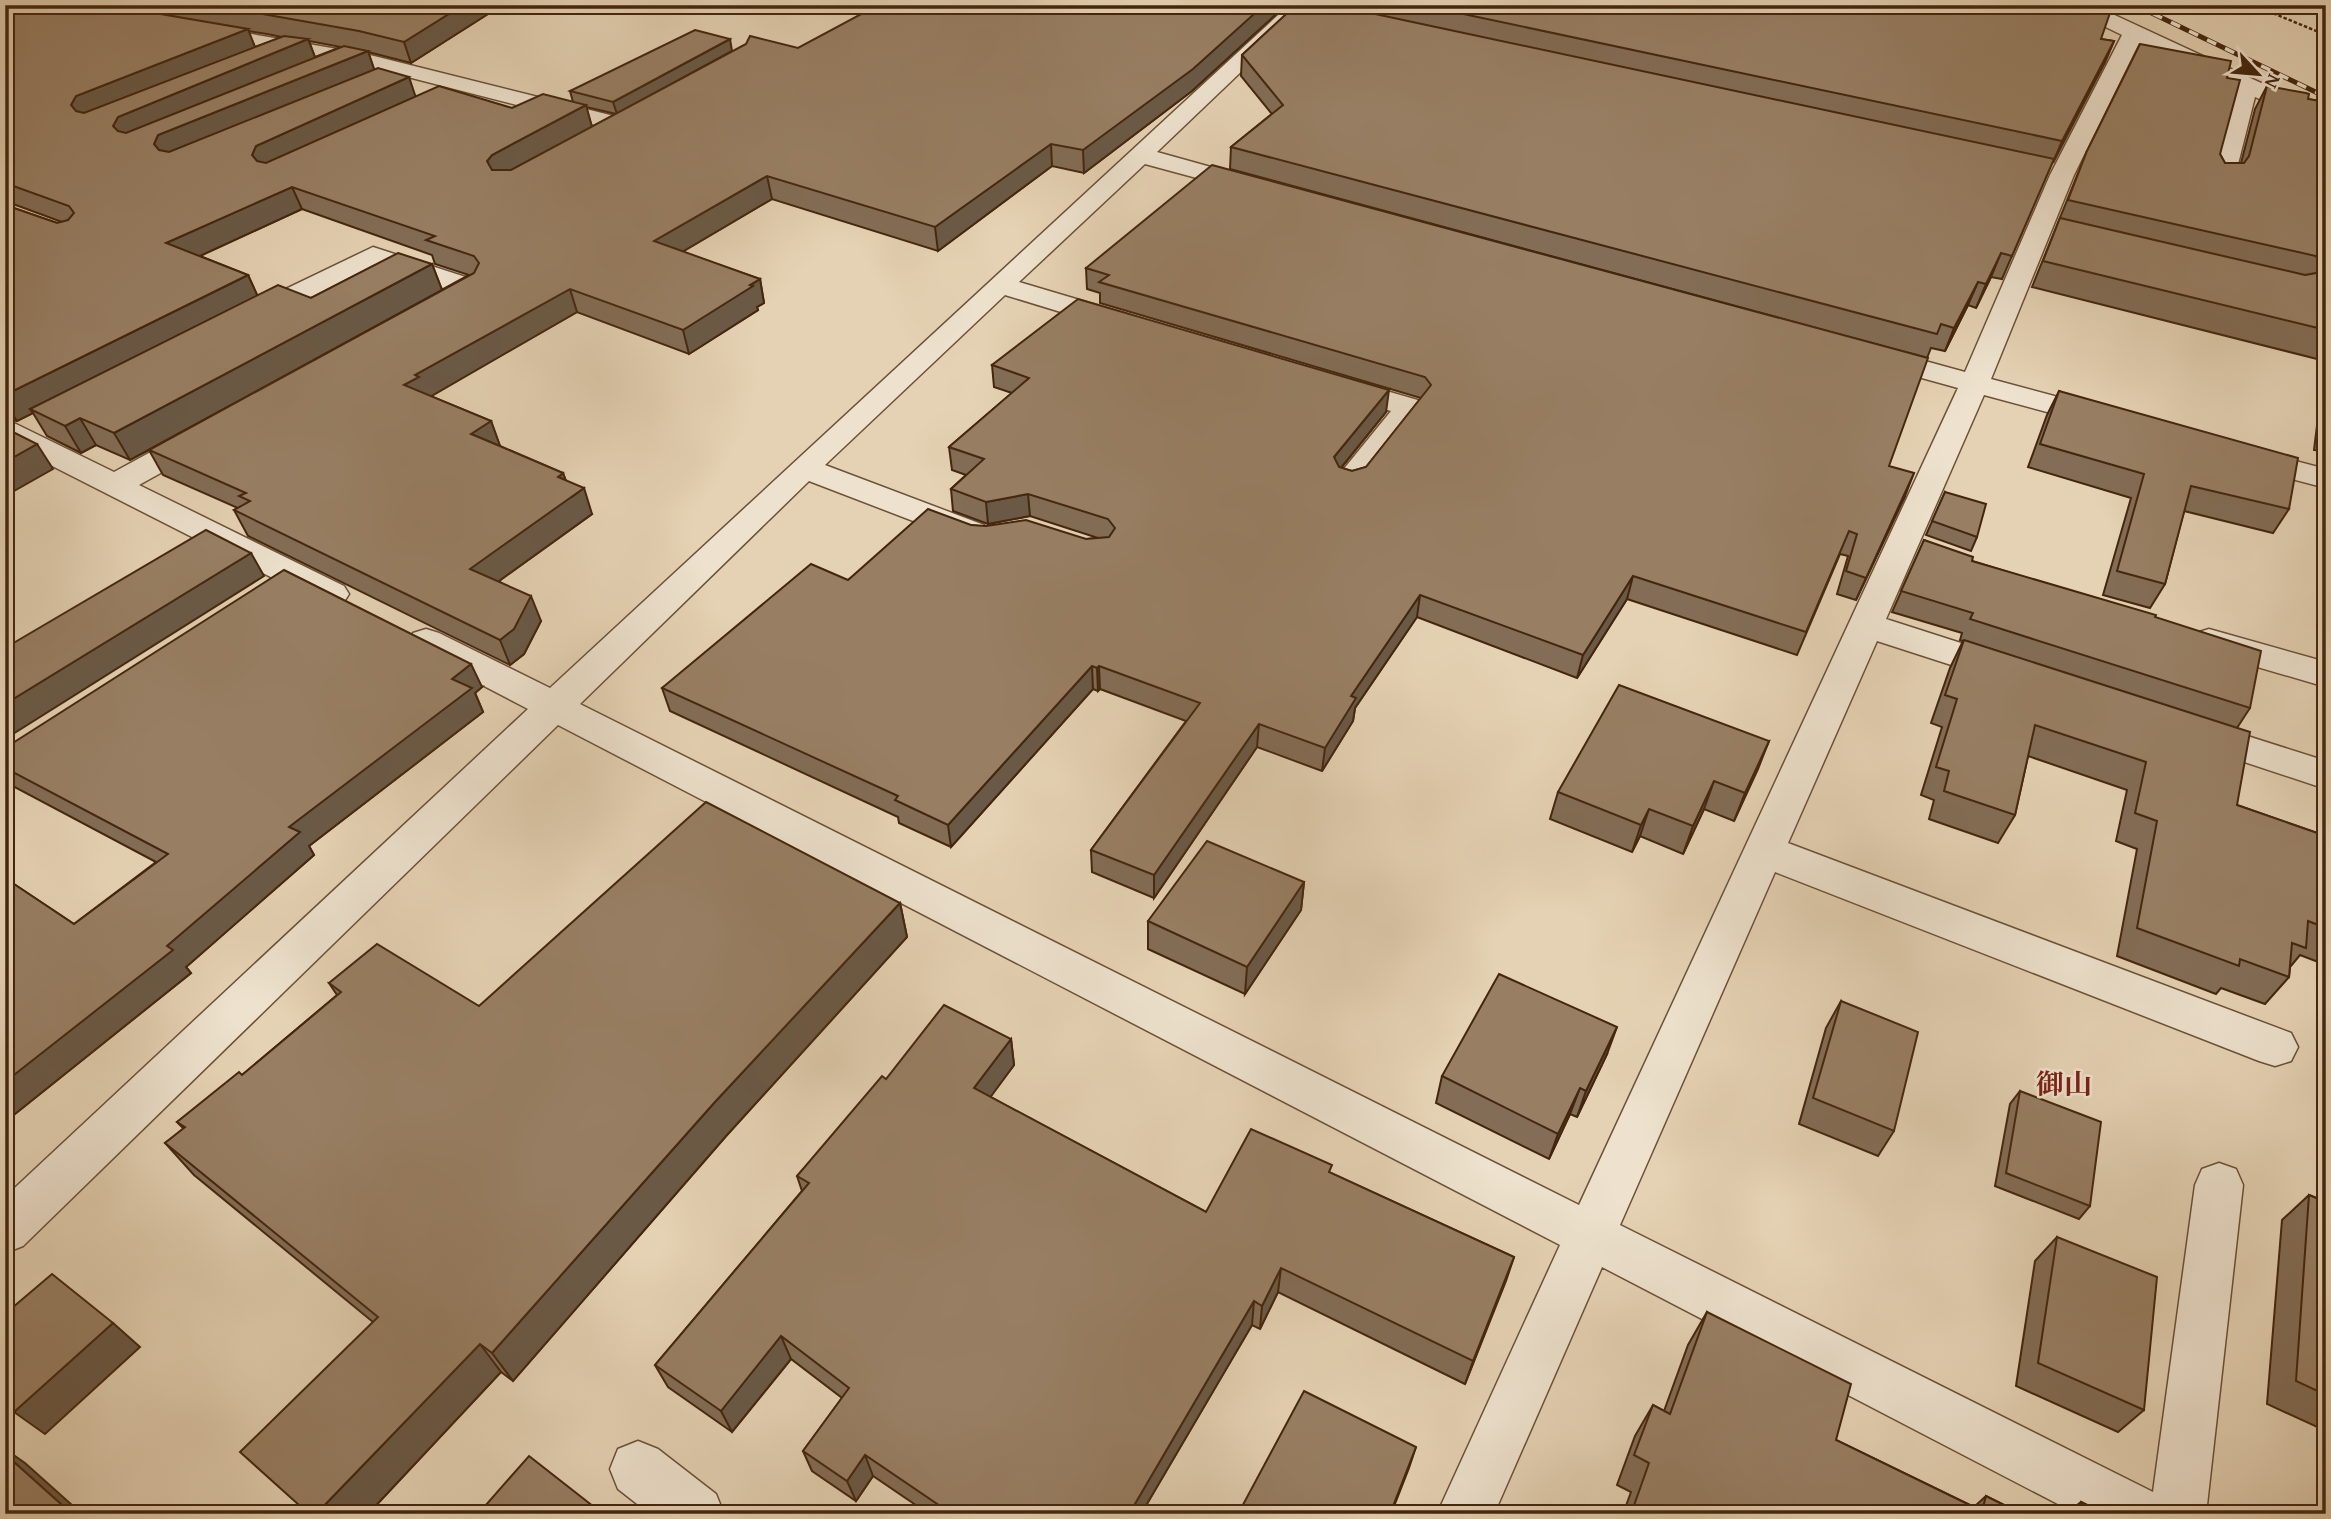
<svg xmlns="http://www.w3.org/2000/svg" width="2331" height="1519" font-family="'Gentium Book Plus','Noto Serif JP',serif">
  <style>
    .lines { fill: none; stroke-linecap: round; stroke-linejoin: round }
    .street-casing { stroke: #6c5138; stroke-width: 3 }
    .path { stroke: #44260e; stroke-width: 2.5; stroke-dasharray: 3.5 2; stroke-linecap: butt }
    .street { fill: #eee2ce; fill-rule: evenodd }
    .rail-casing { stroke: #44260e; stroke-width: 5 }
    .rail { stroke: #eee2ce; stroke-width: 3.5; stroke-dasharray: 10; stroke-linecap: butt }
    .wall { fill: #836d56; stroke: #44260e; stroke-width: 2; fill-rule: evenodd }
    .shaded-wall { fill: #6a5946; stroke: #44260e; stroke-width: 2 }
    .building { fill: #987f64; stroke: #44260e; stroke-width: 2 }
    .labels { text-anchor: middle; dominant-baseline: central; stroke-width: 5; stroke-linejoin: round; paint-order: stroke }
    .near-quarter-label { font-size: 28px; font-weight: bold; fill: #7a1f14; stroke: #eee2ce }
  </style>
  <rect width="100%" height="100%" fill="#e5d2b4"/>
  <filter id="stains"><feTurbulence type="fractalNoise" baseFrequency=".00286" numOctaves="4"/><feColorMatrix values="0 0 0 0 .2 0 0 0 0 .09 0 0 0 0 .02 0 0 0 .5 -.17"/></filter>
  <radialGradient id="worn" r=".72"><stop offset=".6" stop-color="#630" stop-opacity="0"/><stop offset="1" stop-color="#630" stop-opacity=".3"/></radialGradient>
  <g class="lines">
    <!-- street casing -->
    <g class="street-casing">
      <g id="street">
        <polygon points="1289,5 1311,5 1157,152 1261,181 1264,186 1261,191 1252,193 1145,164 1019,282 1130,315 1134,321 1130,327 1120,329 1110,327 1005,295 825,465 984,525 989,532 984,539 972,542 960,539 809,481 580,704 1579,1205 1958,388 1864,362 1860,356 1864,350 1874,347 1965,372 2050,175 2122,35 2069,9 2066,5 2093,5 2326,113 2326,129 2255,97 2234,180 2231,185 2222,187 2213,185 2210,180 2235,88 2139,43 2074,175 1991,379 2114,412 2118,418 2114,424 2103,427 1984,395 1886,619 2020,662 2025,671 2020,680 2007,683 1877,641 1788,843 2291,1033 2298,1047 2291,1061 2275,1066 2259,1061 1775,872 1620,1225 2153,1492 2195,1185 2202,1169 2219,1163 2236,1169 2243,1185 2206,1514 2077,1514 1602,1267 1494,1514 1437,1514 1560,1245 558,725 23,1246 5,1253 5,1197 528,709 413,649 408,641 413,633 426,629 439,633 550,688"/>
        <polygon points="200,25 366,54 626,119 630,124 626,129 618,131 365,66 193,35 190,31 193,27"/>
        <path d="M373,247L481,282L485,288C474,303 449,315 432,311L428,305L432,299L449,290L375,264L260,323L250,325L240,323L236,317L240,311Z"/>
        <polygon points="1338,377 1421,401 1425,407 1361,488 1350,491 1339,488 1334,481 1391,411 1328,392 1323,386 1328,380"/>
        <polygon points="5,421 16,424 114,472 191,430 202,428 213,430 217,437 213,444 139,485 344,586 349,594 344,602 332,605 320,602 5,442"/>
        <polygon points="2246,448 2326,469 2326,488 2235,464 2230,457 2235,450"/>
        <polygon points="2209,629 2326,662 2326,687 2196,649 2191,641 2196,633"/>
        <polygon points="2197,720 2326,761 2326,789 2184,742 2178,733 2184,724"/>
        <polygon points="638,1441 658,1449 716,1494 724,1514 650,1514 618,1489 610,1469 618,1449"/>
      </g>
    </g>
    <!-- path -->
    <polyline class="path" points="2253,5 2326,35"/>
    <!-- street -->
    <use href="#street" class="street"/>
    <!-- rail casing -->
    <g class="rail-casing">
      <polyline id="rail" points="2135,5 2326,97"/>
    </g>
    <!-- rail -->
    <use href="#rail" class="rail"/>
  </g>
  <!-- wall -->
  <g class="wall">
    <path d="M5,5H502L411,63L368,52L374,69L415,96L512,108L573,102L570,91L732,51L652,94L925,9L930,5H1009L1008,6L1013,5H1286L1192,91L1084,173L1052,166L938,251L772,199L682,252L760,279L764,303L757,307L758,310L689,354L577,312L430,396L491,421L500,446L563,473L566,481L592,514L499,581L541,621L524,654L510,665L248,536L234,510L238,508L163,475L149,450L130,460L96,445L81,453L47,436L33,413L17,421L5,419V205L57,223L62,222L5,201ZM248,31L267,34L282,37L255,47ZM309,41L341,47L315,57ZM586,107L616,114L592,127ZM302,209L432,255L435,264L469,275L222,410L442,290L432,264L311,298L257,295L248,275L200,256Z"/>
    <polygon points="1296,5 2083,5 2101,39 2114,41 2105,62 2052,163 2002,279 1991,277 1976,308 1968,305 1945,351 1931,348 1927,358 1230,169 1231,147 1272,114 1241,76 1242,55"/>
    <polygon points="2227,78 2220,154 2225,163 2241,163 2255,109 2267,86 2308,99 2326,102 2326,452 2314,450 2325,361 2032,287 2087,151"/>
    <polygon points="1086,268 1889,466 1905,496 1856,600 1837,594 1848,556 1840,554 1797,655 1627,599 1577,678 1417,617 1355,708 1353,721 1322,771 1257,747 1154,898 1092,872 1091,850 1186,721 1100,689 1098,691 1093,689 951,847 899,823 898,817 670,711 662,688 848,580 971,525 1086,539 1098,538 1030,516 988,524 953,511 951,489 966,475 952,470 949,447 1012,393 994,387 992,365 1386,412 1341,468 1352,471 1366,467 1421,398 1100,303 1100,293 1087,289"/>
    <polygon points="2059,391 2289,509 2273,533 2184,511 2165,584 2150,608 2103,595 2131,498 2028,467 2047,415"/>
    <polygon points="1945,492 1977,537 1971,551 1926,535"/>
    <polygon points="1924,540 1972,561 2155,617 2250,708 2237,728 2237,805 2317,833 2322,800 2326,796 2326,965 2300,955 2290,967 2289,977 2265,1004 2221,988 2216,994 2117,956 2137,849 2116,841 2127,790 2028,756 2015,815 1998,843 1929,819 1934,800 1921,795 1942,727 1931,723 1950,668 1963,641 1960,640 1962,633 1892,612"/>
    <polygon points="482,687 475,693 483,712 309,846 314,855 186,967 191,973 5,1122 5,878 74,924 156,862 5,782 5,748"/>
    <polygon points="1769,741 1734,821 1704,809 1683,854 1640,836 1632,852 1550,819 1558,792"/>
    <polygon points="1304,882 1301,910 1245,994 1148,949 1148,921"/>
    <polygon points="900,903 907,937 727,1135 513,1381 501,1372 368,1514 309,1514 373,1322 194,1175 165,1143 184,1129 177,1122 242,1075 337,995 329,983 479,1006"/>
    <polygon points="1841,1001 1894,1131 1878,1156 1799,1124 1826,1028"/>
    <polygon points="1011,1039 1014,1065 990,1097 1206,1212 1331,1173 1514,1257 1465,1384 1278,1292 1260,1329 1252,1325 1141,1514 929,1514 873,1476 856,1501 812,1471 803,1451 842,1398 791,1359 732,1432 668,1387 655,1365 802,1191 797,1176 886,1079"/>
    <polygon points="1607,1054 1577,1117 1570,1114 1549,1159 1436,1103 1442,1076"/>
    <polygon points="2020,1091 2090,1206 2079,1219 1995,1186 2010,1104"/>
    <polygon points="2309,1195 2326,1202 2326,1431 2267,1404 2282,1220"/>
    <polygon points="2057,1237 2144,1410 2118,1432 2016,1386 2035,1261"/>
    <polygon points="1707,1312 1836,1440 1974,1507 1986,1496 2022,1514 1623,1514 1631,1492 1617,1485 1635,1436 1653,1405 1664,1411 1688,1345"/>
    <polygon points="2081,1502 2105,1514 2066,1514"/>
  </g>
  <!-- shaded-wall -->
  <g class="shaded-wall">
    <polygon points="463,5 502,5 411,63 404,42"/>
    <polygon points="1264,5 1286,5 1192,91 1084,173 1083,150"/>
    <polygon points="248,29 256,50 82,127 71,105 76,96"/>
    <polygon points="308,39 316,60 124,148 113,126 118,117"/>
    <polygon points="730,39 732,51 617,114 613,102"/>
    <polygon points="2114,41 2105,62 2053,163 2062,141"/>
    <polygon points="368,51 375,72 165,166 154,144 158,135"/>
    <polygon points="409,77 416,98 262,177 252,155 256,146"/>
    <polygon points="586,105 592,127 495,184 487,161 492,155"/>
    <polygon points="1051,144 1052,166 938,251 935,227"/>
    <polygon points="767,176 772,199 660,265 654,241"/>
    <polygon points="292,187 302,209 178,266 166,243"/>
    <polygon points="2001,253 1991,277 1976,308 1986,284"/>
    <polygon points="432,264 442,290 130,460 114,433"/>
    <polygon points="248,275 259,299 30,409 33,413 17,421 5,403 5,395"/>
    <polygon points="760,279 764,303 757,307 758,310 689,354 683,330"/>
    <polygon points="1978,282 1968,305 1945,351 1954,328"/>
    <polygon points="570,289 577,312 428,398 404,385 415,375"/>
    <polygon points="1389,390 1386,412 1332,479 1334,457"/>
    <polygon points="80,418 96,445 81,453 65,426"/>
    <polygon points="491,421 500,446 471,434"/>
    <polygon points="37,444 53,469 5,496 5,462"/>
    <polygon points="563,473 572,497 584,488 592,514 481,594 470,569 558,477"/>
    <polygon points="1914,473 1905,496 1856,600 1866,578"/>
    <polygon points="1028,494 1030,516 988,524 986,502"/>
    <polygon points="251,553 264,576 5,739 5,704"/>
    <polygon points="1633,576 1627,599 1577,678 1583,655"/>
    <polygon points="1420,595 1417,617 1355,708 1353,721 1322,771 1325,748 1351,696"/>
    <polygon points="531,596 541,621 524,654 510,665 500,640"/>
    <polygon points="471,664 482,687 475,693 483,712 309,846 314,855 186,967 191,973 5,1122 5,1082 167,946 289,827 452,679"/>
    <polygon points="1092,666 1093,689 951,847 948,825"/>
    <polygon points="1099,666 1100,689 1098,691 1097,668"/>
    <polygon points="1259,724 1257,747 1154,898 1154,875"/>
    <polygon points="1769,741 1758,769 1734,821 1745,793"/>
    <polygon points="1714,781 1704,809 1683,854 1693,826"/>
    <polygon points="1649,809 1640,836 1632,852 1641,825"/>
    <polygon points="1304,882 1301,910 1245,994 1247,967"/>
    <polygon points="900,903 907,937 727,1135 513,1381 492,1353 714,1103"/>
    <polygon points="1617,1027 1607,1054 1577,1117 1586,1091"/>
    <polygon points="1011,1039 1014,1065 978,1114 974,1088"/>
    <polygon points="1580,1088 1570,1114 1549,1159 1558,1134"/>
    <polygon points="1514,1257 1506,1281 1465,1384 1473,1361"/>
    <polygon points="1281,1268 1278,1292 1260,1329 1262,1306"/>
    <polygon points="1254,1301 1252,1325 1141,1514 1129,1514"/>
    <polygon points="113,1323 140,1347 45,1434 14,1412"/>
    <polygon points="781,1336 791,1359 732,1432 721,1411"/>
    <polygon points="480,1344 501,1372 368,1514 316,1514"/>
    <polygon points="1416,1447 1409,1468 1391,1514 1390,1514"/>
    <polygon points="5,1449 25,1463 82,1514 72,1514 5,1454"/>
    <polygon points="865,1455 873,1476 856,1501 847,1481"/>
  </g>
  <!-- building -->
  <g class="building">
    <polygon points="5,5 108,5 248,29 76,96 71,105 76,111 84,113 284,36 308,39 118,117 113,126 118,131 126,133 344,46 368,51 158,135 154,144 159,150 169,152 378,68 409,77 256,146 252,155 257,161 266,163 439,86 512,108 543,94 586,105 492,155 487,161 492,170 511,170 746,44 750,36 798,48 878,5 910,5 925,9 930,5 997,5 997,6 1264,5 1193,69 1083,150 1051,144 935,227 767,176 654,241 760,279 750,285 753,286 683,330 570,289 415,375 419,377 404,385 491,421 471,434 563,473 558,477 584,488 470,569 531,596 514,629 500,640 234,510 250,501 239,496 246,493 149,450 474,273 479,263 474,256 426,240 435,236 292,187 166,243 248,275 5,395 5,205 57,223 68,220 74,213 69,206 5,183"/>
    <polygon points="211,5 463,5 404,42 359,31"/>
    <polygon points="1296,5 1333,5 2054,159 2012,256 2001,253 1986,284 1978,282 1954,328 1941,324 1937,334 1231,147 1283,105 1242,55"/>
    <polygon points="1421,5 1513,5 1554,14 1562,12 1567,7 1566,5 2083,5 2111,10 2101,39 2114,41 2062,141"/>
    <polygon points="695,30 730,39 613,102 570,91"/>
    <polygon points="2140,44 2231,61 2227,78 2240,80 2220,154 2225,163 2244,163 2249,156 2267,86 2306,93 2309,94 2308,99 2326,102 2326,330 2043,261 2060,218 2305,275 2316,273 2321,266 2316,256 2068,200 2087,151"/>
    <polygon points="1212,165 1928,358 1889,466 1914,473 1866,578 1846,571 1857,534 1849,531 1806,632 1633,576 1583,655 1420,595 1351,696 1356,698 1325,748 1259,724 1154,875 1091,850 1200,703 1099,666 1097,668 1092,666 948,825 895,800 898,796 662,688 811,564 848,580 928,509 971,525 986,526 1026,520 1086,539 1109,537 1115,528 1108,519 1028,494 986,502 951,489 984,459 949,447 1029,378 992,365 1078,299 1389,390 1334,457 1339,467 1352,471 1366,467 1431,385 1425,377 1099,282 1109,275 1086,268"/>
    <polygon points="398,253 432,264 114,433 80,418 65,426 30,409 278,285 311,298"/>
    <polygon points="2059,391 2298,458 2289,509 2191,486 2165,584 2117,571 2144,474 2040,444"/>
    <polygon points="5,428 37,444 5,462"/>
    <polygon points="1945,492 1986,504 1977,537 1932,521"/>
    <polygon points="206,530 251,553 5,704 5,648"/>
    <polygon points="1924,540 1973,557 1972,561 2156,615 2155,617 2261,651 2250,708 1970,619 1973,613 1901,591"/>
    <polygon points="284,570 471,664 452,679 472,688 289,827 300,832 167,946 173,950 5,1082 5,878 74,924 168,854 5,768 5,748"/>
    <polygon points="1964,640 2250,732 2237,805 2326,836 2326,928 2308,921 2306,948 2292,943 2289,977 2240,959 2239,966 2137,928 2157,821 2135,813 2146,762 2035,725 2015,815 1944,791 1949,771 1936,767 1957,699 1945,695"/>
    <polygon points="1619,685 1769,741 1745,793 1714,781 1693,826 1649,809 1641,825 1558,792"/>
    <polygon points="706,802 900,903 714,1103 492,1353 480,1344 316,1514 309,1514 240,1452 378,1317 165,1143 185,1127 177,1122 239,1072 242,1075 341,992 329,983 377,944 479,1006"/>
    <polygon points="1207,841 1304,882 1247,967 1148,921"/>
    <polygon points="1499,974 1617,1027 1586,1091 1580,1088 1558,1134 1442,1076"/>
    <polygon points="1841,1001 1918,1032 1894,1131 1813,1098"/>
    <polygon points="944,1005 1011,1039 974,1088 1206,1212 1251,1129 1332,1165 1329,1172 1514,1257 1473,1361 1281,1268 1262,1306 1254,1301 1129,1514 952,1514 865,1455 847,1481 803,1451 849,1388 781,1336 721,1411 655,1365 809,1183 797,1176 882,1076 886,1079"/>
    <polygon points="2020,1091 2101,1122 2090,1206 2006,1173"/>
    <polygon points="2309,1195 2326,1202 2326,1395 2296,1381"/>
    <polygon points="2057,1237 2157,1277 2144,1410 2038,1363"/>
    <polygon points="52,1274 113,1323 14,1412 5,1404 5,1314"/>
    <polygon points="1707,1312 1851,1384 1836,1440 1982,1511 1986,1496 2022,1514 1631,1514 1649,1463 1634,1455 1653,1405 1670,1414"/>
    <polygon points="1304,1391 1416,1447 1390,1514 1238,1514"/>
    <polygon points="5,1454 72,1514 5,1514"/>
    <polygon points="529,1456 603,1514 478,1514"/>
    <polygon points="2081,1502 2105,1514 2079,1514"/>
  </g>
  <g class="labels">
    <!-- near-quarter labels -->
    <g class="near-quarter-label">
      <text x="2064" y="1083">御山</text>
    </g>
  </g>
  <!-- margin -->
  <rect width="2331" height="1519" fill="none" stroke="#e5d2b4" stroke-width="28"/>
  <rect x="7" y="7" width="2317" height="1505" fill="none" stroke="#44260e" stroke-width="3.5"/>
  <rect x="14" y="14" width="2303" height="1491" fill="none" stroke="#44260e" stroke-width="2"/>
  <!-- north arrow -->
  <g transform="translate(2258 74) rotate(116)" stroke="#eee2ce" stroke-width="5" paint-order="stroke">
  <path d="M0-5L12 26L0 18L-12 26Z" fill="#44260e"/>
  <text y="-10" font-size="19" font-weight="bold" text-anchor="middle" fill="#44260e">N</text>
  </g>
  <rect width="100%" height="100%" filter="url(#stains)"/>
  <rect width="100%" height="100%" fill="url(#worn)"/>
</svg>
